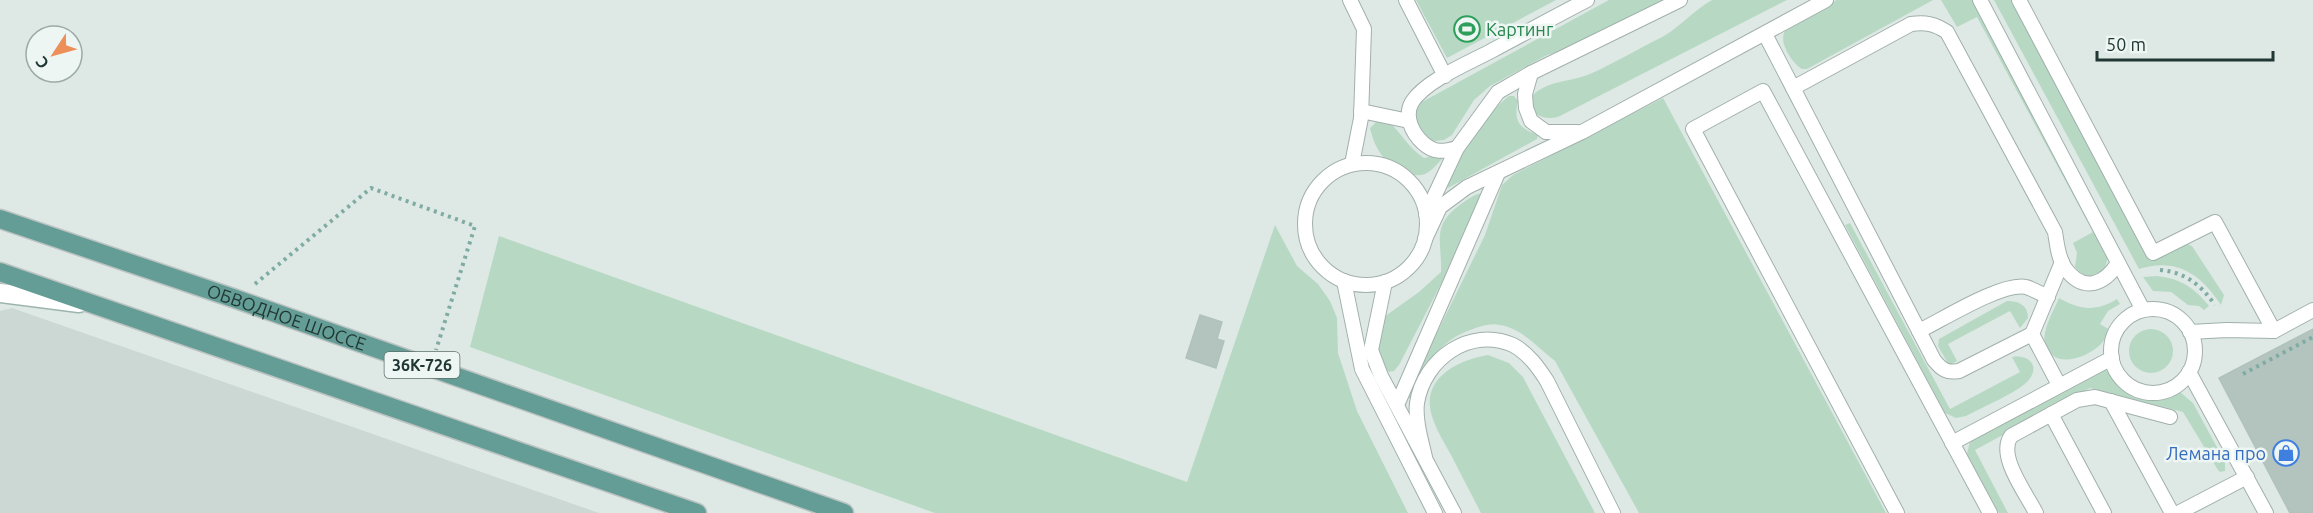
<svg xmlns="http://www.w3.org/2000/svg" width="2313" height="513" font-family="Ubuntu,sans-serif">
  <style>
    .built { fill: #ccd8d4 }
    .green { fill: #b7d9c4 }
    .building { fill: #b3c3be; stroke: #b1c2bd; stroke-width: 1.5 }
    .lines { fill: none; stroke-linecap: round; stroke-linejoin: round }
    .service-casing { stroke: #a1b0ac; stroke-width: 16 }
    .secondary-casing { stroke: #9db4ae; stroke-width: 21 }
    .primary-casing { stroke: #bcc3c2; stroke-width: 21 }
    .path { stroke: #7faba3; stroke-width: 4; stroke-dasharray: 3 4.5; stroke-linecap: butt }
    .service { stroke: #fff; stroke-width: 14 }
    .secondary { stroke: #fff; stroke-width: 18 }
    .primary { stroke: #649d95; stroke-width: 18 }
    .labels { text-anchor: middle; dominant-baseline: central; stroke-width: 5; stroke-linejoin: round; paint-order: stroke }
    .shield { fill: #eef6f3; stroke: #5e706d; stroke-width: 1.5 }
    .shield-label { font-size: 16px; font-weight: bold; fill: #203734 }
    .leisure-label { font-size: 18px; fill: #27864d; stroke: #eef6f3; text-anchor: start }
    .street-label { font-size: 18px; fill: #203734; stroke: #eef6f3 }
    .shop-label { font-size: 18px; fill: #366cbe; stroke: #eef6f3; text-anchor: end }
  </style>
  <rect width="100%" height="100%" fill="#dee9e5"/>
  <!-- built -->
  <polygon class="built" points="12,308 599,513 0,513 0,311"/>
  <!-- green -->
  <g class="green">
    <polygon points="1416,0 1556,0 1447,58"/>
    <polygon points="1609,0 1671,0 1578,46 1547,55 1490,86 1474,100 1452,135 1444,140 1434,141 1424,137 1415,120 1417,109 1422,102"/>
    <path d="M1712,0H1787L1558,117C1534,123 1518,101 1541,89C1556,80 1574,81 1590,74C1615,63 1639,48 1664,36C1681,26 1694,10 1712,0Z"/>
    <path d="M1836,0H1933L1807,69H1802C1792,63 1778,42 1785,31L1827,8Z"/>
    <path d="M1941,0H1975L2108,255C2105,273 2102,278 2083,276L2075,267L2077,253L2073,243L2093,232L1977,17L1957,27Z"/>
    <path d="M1994,0H2017L2152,257L2187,244L2192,246L2224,295L2221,305C2201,274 2176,257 2139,269Z"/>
    <path d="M1509,96H1514L1518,101C1513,122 1520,128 1538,135L1537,139L1448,188L1446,183L1449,176C1467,148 1482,117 1509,96Z"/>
    <path d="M1663,98L1677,124L1886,513H1639L1555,361C1538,348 1523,329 1500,325C1491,323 1481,326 1473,329C1439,340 1425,365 1413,396L1411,399L1406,396L1485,235L1502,185L1513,175Z"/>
    <path d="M1387,120C1401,132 1408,148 1424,158L1436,155L1442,159C1437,164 1432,171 1425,174C1416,177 1410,174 1402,171C1383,161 1375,149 1370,128L1376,122Z"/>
    <path d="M1482,193L1483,203L1399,365L1394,371L1389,372C1371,357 1379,337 1384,317L1419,292L1441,272C1442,240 1431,226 1461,204C1468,199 1473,195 1482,193Z"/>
    <path d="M1850,223L1950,409L2020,372L2012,357C2029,354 2041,366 2028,381C2018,392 1981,408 1966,416L1956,418L1945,413L1845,225Z"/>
    <polygon points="1275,225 1297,266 1318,284 1330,301 1337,318 1338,353 1357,411 1408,513 935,513 470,347 499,236 1187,482"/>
    <path d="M2157,276C2180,278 2195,288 2209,306L2204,310L2199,306L2188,305L2171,292L2153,291L2143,277Z"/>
    <path d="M2059,298C2080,310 2096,312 2117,299L2120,304L2108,311L2100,324L2110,330C2107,335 2104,341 2100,345C2085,359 2052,370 2045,343C2042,330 2054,310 2059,298Z"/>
    <path d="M2007,301C2019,301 2028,305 2028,318L2020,328L2010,311L1948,344L1957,361L1949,365L1938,346L1939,339Z"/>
    <circle cx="2151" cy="351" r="22"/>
    <path d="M1488,355L1509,363L1523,377L1595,513H1481C1471,494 1461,474 1451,455C1445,444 1438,433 1434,422C1417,381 1454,361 1488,355Z"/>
    <path d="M2105,369C2119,383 2134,399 2156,396C2164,395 2171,392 2180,392L2193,403L2225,462V471L2220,472L2218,470L2183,412L2090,388L1975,450L2008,513H1999L1967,454L1970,441Z"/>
  </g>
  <!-- building -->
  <g class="building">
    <polygon points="1200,315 1222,322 1217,339 1224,341 1216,368 1186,358"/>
    <polygon points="2313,329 2313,513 2290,513 2219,378"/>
  </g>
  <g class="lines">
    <!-- service casing -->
    <g class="service-casing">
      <g id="service">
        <polyline points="1350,0 1364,29 1361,118 1352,164"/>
        <polyline points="1406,0 1445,76"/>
        <polyline points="1980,0 2143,310"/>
        <polyline points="2019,0 2153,253 2215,222 2274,331"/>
        <path d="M1765,34L1934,360C1942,370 1947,373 1959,371L2032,334"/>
        <polyline points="1531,73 1525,94 1526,108 1531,121 1546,132 1578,132"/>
        <path d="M1793,88L1911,24C1926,22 1935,24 1947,32L2055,232C2057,244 2058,258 2065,268C2083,293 2104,285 2118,263"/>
        <polyline points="1361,111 1409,121"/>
        <path d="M1457,148C1443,152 1434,153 1423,143C1412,133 1404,116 1412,102C1426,80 1471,62 1493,50C1525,33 1556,16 1587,0"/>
        <circle cx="1366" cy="224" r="61"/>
        <polyline points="1426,214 1457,148 1498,92 1531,73 1680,0"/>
        <polyline points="1425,239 1440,207 1467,187 1582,132 1826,0"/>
        <polyline points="1344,281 1362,369 1435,513"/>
        <polyline points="1385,282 1371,350 1381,376 1454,513"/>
        <circle cx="2153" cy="351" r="42"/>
        <path d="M1919,331C1942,320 2002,282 2026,287C2033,289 2041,294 2048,297"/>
        <polyline points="2190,332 2227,330 2274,331 2313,310"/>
        <polyline points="2189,372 2266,513"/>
        <polyline points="2059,385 2032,334 2062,262"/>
        <polyline points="2111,401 2172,513"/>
        <polyline points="1397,405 1498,173"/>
        <polyline points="2051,414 2104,513"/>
        <polyline points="1952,443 2112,358"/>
        <path d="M1425,457C1421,440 1415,420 1417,403C1424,359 1470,326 1513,345C1528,353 1538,367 1547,381L1613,513"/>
        <polyline points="1897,513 1693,129 1763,91 1990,513"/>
        <path d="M2036,513C2026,493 1997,456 2011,436L2077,400L2095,397L2170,417"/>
        <polyline points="2178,513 2247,477"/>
      </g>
    </g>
    <!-- secondary casing -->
    <g class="secondary-casing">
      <polyline id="secondary" points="0,293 79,303"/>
    </g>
    <!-- primary casing -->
    <g class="primary-casing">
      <g id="primary">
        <path id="s1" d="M0,219L236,299L844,513"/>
        <polyline points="0,272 697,513"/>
      </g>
    </g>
    <!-- path -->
    <g class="path">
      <path d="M2160,270C2185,272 2201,285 2215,305"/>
      <polyline points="255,284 371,188 475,226 436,350"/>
      <polyline points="2243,374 2313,337"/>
    </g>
    <!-- service -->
    <use href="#service" class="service"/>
    <!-- secondary -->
    <use href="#secondary" class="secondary"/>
    <!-- primary -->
    <use href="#primary" class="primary"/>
  </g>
  <!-- icons -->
  <defs>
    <g id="stadium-ring" transform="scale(1.35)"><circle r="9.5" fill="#eef6f3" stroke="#2e9e5b" stroke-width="1.5"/><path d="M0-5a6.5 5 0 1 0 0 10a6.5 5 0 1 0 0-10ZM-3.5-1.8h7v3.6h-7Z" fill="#2e9e5b"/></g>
    <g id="shop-ring" transform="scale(1.35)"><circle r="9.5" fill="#eef6f3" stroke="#3f7fe0" stroke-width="1.5"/><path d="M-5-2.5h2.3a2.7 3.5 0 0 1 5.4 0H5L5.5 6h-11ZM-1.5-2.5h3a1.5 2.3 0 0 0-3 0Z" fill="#3f7fe0"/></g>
  </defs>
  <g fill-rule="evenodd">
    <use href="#stadium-ring" x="1467" y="29"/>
    <use href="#shop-ring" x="2286" y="453"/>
  </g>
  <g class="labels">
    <!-- shield labels -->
    <rect class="shield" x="384.5" y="352" width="75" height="26" rx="4.5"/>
    <g class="shield-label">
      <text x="422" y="365">36К-726</text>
    </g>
    <!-- leisure labels -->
    <g class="leisure-label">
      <text x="1486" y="29">Картинг</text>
    </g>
    <!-- street labels -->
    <g class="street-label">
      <text stroke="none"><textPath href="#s1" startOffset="303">ОБВОДНОЕ ШОССЕ</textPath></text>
    </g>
    <!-- shop labels -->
    <g class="shop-label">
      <text x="2266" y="453">Лемана про</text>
    </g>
  </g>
  <!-- north arrow -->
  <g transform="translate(54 54) rotate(234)"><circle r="28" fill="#eef6f3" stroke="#9caaa7" stroke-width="1.5"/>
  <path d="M0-4.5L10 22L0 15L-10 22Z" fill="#ec8f59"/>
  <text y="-9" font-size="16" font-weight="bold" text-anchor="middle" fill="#203734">С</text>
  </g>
  <!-- scale -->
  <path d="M2097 51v9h176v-9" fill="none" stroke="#203734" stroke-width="3"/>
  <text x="2106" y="51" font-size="18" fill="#203734" stroke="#eef6f3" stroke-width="4.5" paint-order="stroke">50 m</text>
</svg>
